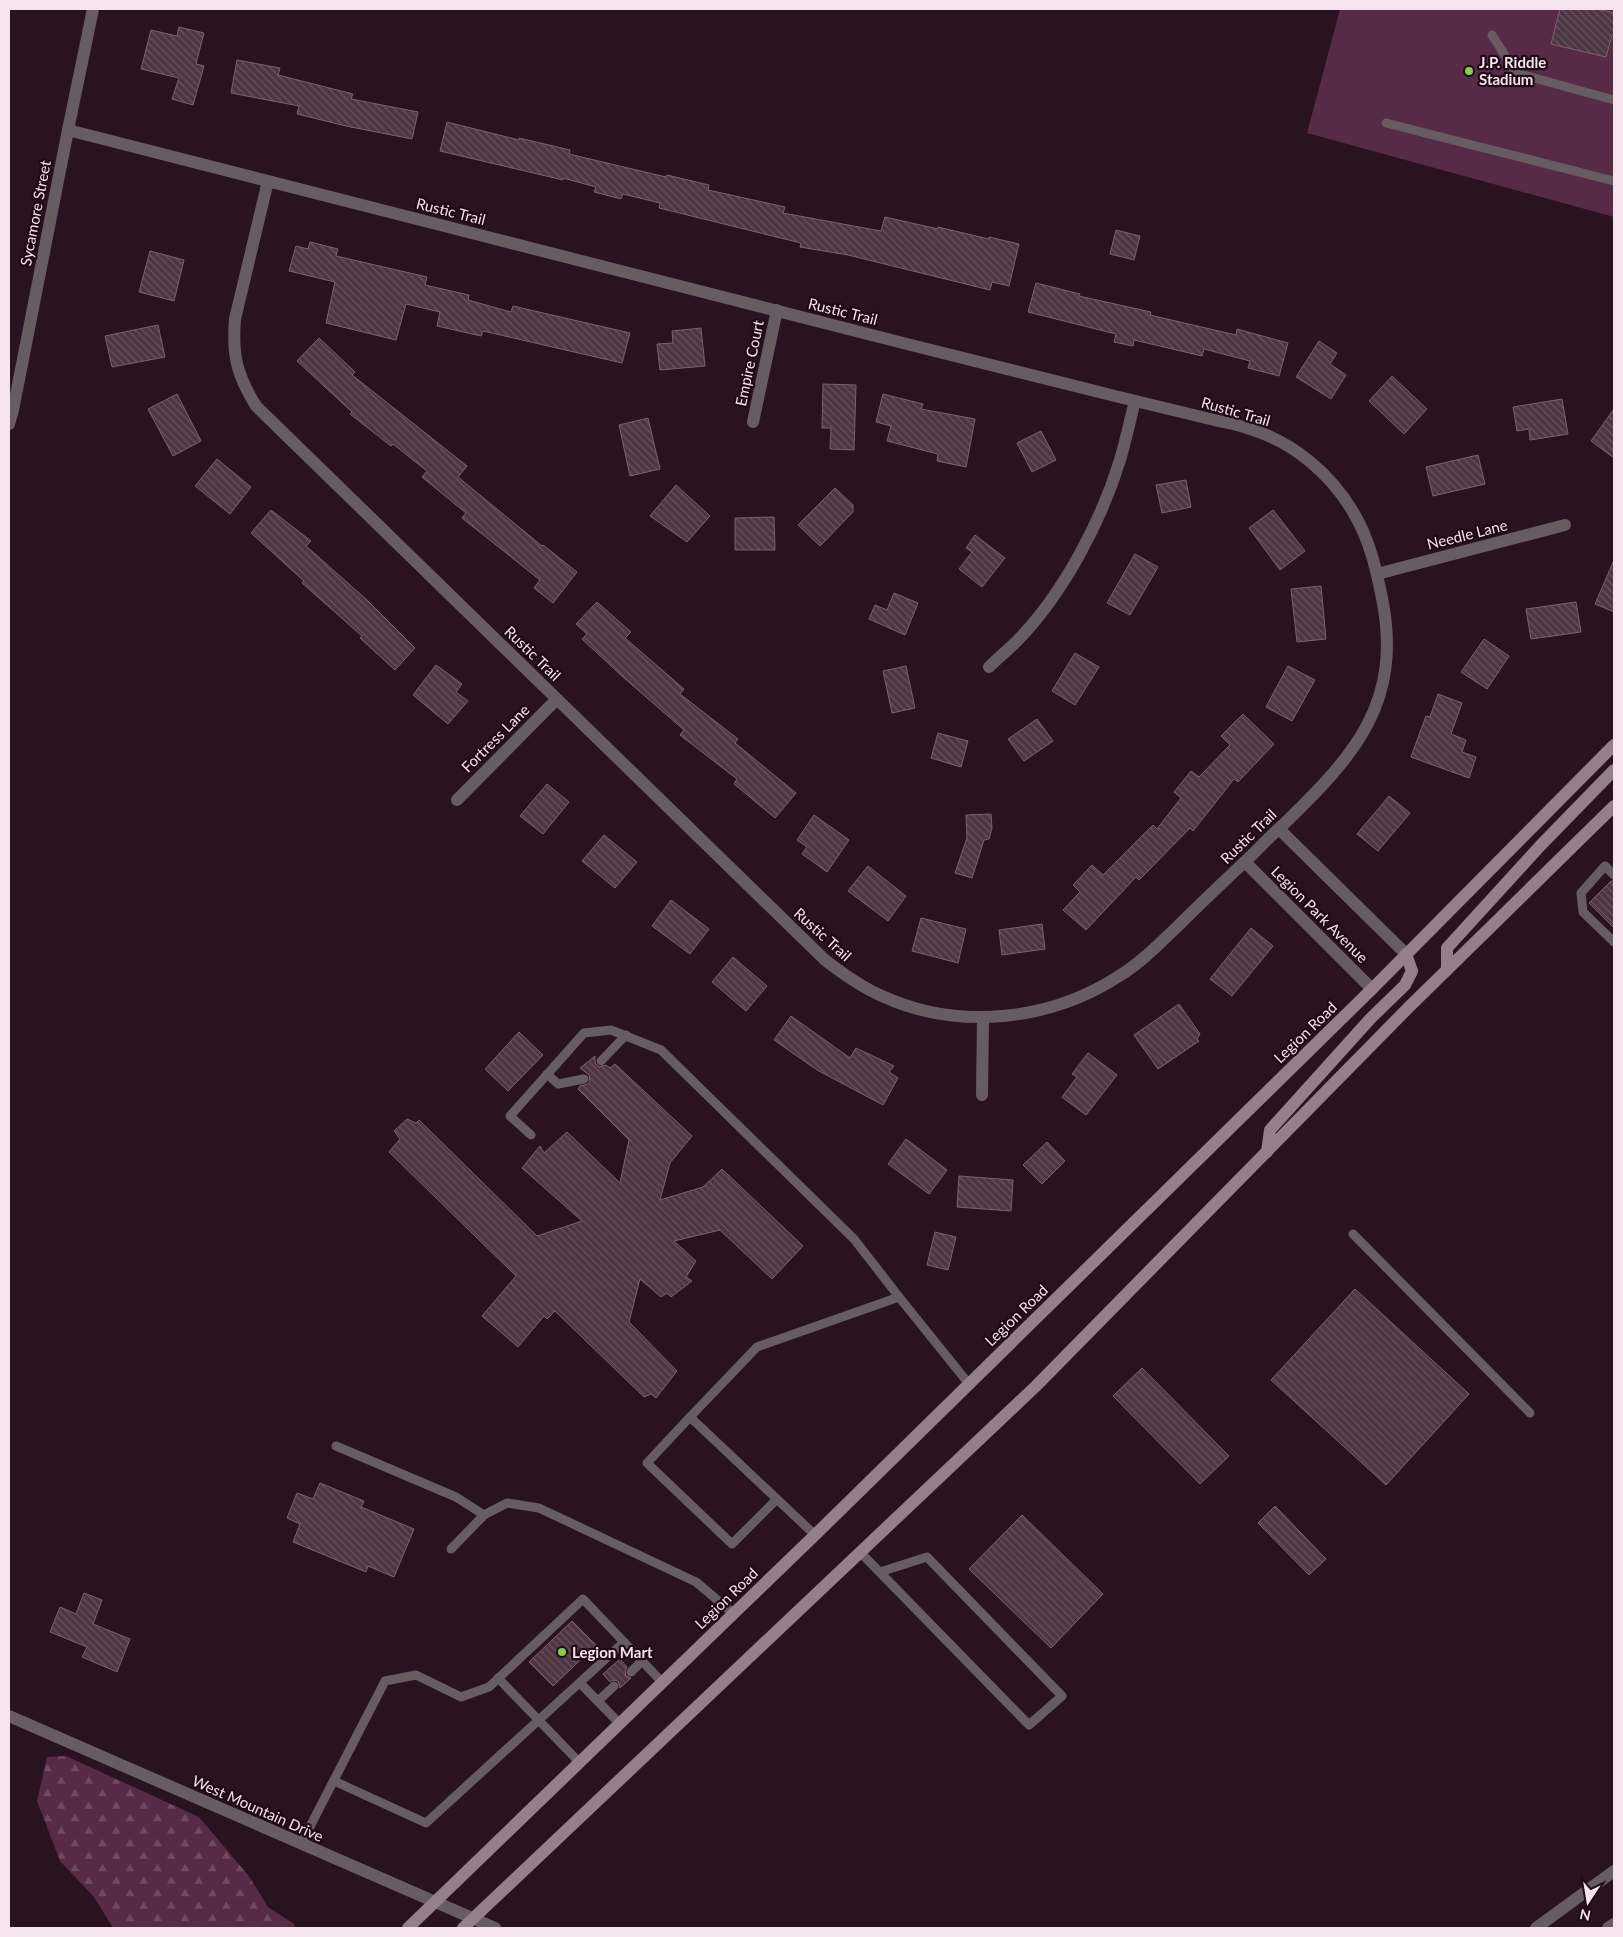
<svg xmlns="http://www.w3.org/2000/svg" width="1623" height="1937" font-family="Lato,sans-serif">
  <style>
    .forest { fill: url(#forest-firs) }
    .garden { fill: #572a47 }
    .building { fill: url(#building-back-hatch); stroke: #7d6171 }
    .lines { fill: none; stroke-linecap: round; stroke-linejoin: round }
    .service { stroke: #685c63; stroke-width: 9 }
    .minor { stroke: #685c63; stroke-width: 12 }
    .tertiary { stroke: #685c63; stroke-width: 12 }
    .secondary { stroke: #94808b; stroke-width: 12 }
    .poi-dot { fill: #87cf4a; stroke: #1f0a18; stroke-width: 2 }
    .labels { text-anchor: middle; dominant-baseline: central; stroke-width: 4.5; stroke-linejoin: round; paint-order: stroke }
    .poi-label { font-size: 15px; font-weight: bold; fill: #f5e4ed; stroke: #1f0a18; text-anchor: start }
    .street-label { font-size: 15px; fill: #f5e4ed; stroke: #1f0a18 }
  </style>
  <defs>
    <pattern id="forest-firs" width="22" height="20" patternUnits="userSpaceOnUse" patternTransform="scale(1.25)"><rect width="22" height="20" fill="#572a47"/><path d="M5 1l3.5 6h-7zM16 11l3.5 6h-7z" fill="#704962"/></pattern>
    <pattern id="building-back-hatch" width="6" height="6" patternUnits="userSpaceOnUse" patternTransform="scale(1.25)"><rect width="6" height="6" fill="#4e3544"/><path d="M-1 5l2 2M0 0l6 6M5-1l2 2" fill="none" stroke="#68525f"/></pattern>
  </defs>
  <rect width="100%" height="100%" fill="#291321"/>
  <!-- forest -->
  <polygon class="forest" points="66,1756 199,1817 248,1875 268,1907 294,1924 295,1928 113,1928 94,1897 60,1861 37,1801 47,1757"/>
  <!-- garden -->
  <polygon class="garden" points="1340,9 1614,9 1614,217 1307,133"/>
  <!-- building -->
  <g class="building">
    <polygon points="1560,9 1597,9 1614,13 1614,34 1612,35 1606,57 1551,44"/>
    <polygon points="179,27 204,33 196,64 204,66 193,105 172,99 179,78 141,69 151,30 177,36"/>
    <polygon points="237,60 280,68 278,75 353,94 351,99 418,112 412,139 346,126 297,114 299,106 231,93"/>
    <polygon points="447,122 519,140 519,138 570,150 569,154 666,177 667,175 709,185 708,190 785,207 783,213 881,231 885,217 938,229 938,227 989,239 989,237 1019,244 1009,286 992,282 990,290 848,255 800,247 801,243 659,208 660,203 623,194 621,199 594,192 596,187 563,178 563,180 440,151"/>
    <polygon points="1116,230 1140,236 1134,260 1110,254"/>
    <polygon points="310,242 338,249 336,256 427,277 425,285 469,295 468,300 511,312 513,306 630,333 622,363 483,331 481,336 437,326 440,312 406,304 396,340 326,323 335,282 289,271 296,246 308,249"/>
    <polygon points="150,251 184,260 174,301 139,292"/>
    <polygon points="1036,283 1080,294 1079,296 1151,312 1150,315 1236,335 1237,329 1288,343 1279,376 1248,368 1250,361 1204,349 1202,356 1134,340 1133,346 1114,342 1116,334 1028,312"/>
    <polygon points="158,325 165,357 112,367 105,336"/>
    <polygon points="701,328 705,366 660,370 657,344 673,343 672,331"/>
    <polygon points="319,338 355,372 352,375 467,466 458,477 542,546 543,545 577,572 553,603 534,588 540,580 462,518 466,513 422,477 427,471 393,444 391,446 350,414 352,412 297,361"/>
    <polygon points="1319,341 1337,353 1330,364 1346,375 1331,399 1296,377"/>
    <polygon points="1392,376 1427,409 1404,434 1369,401"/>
    <polygon points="823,384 856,385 854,450 830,449 831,428 822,428"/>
    <polygon points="177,394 201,441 173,456 148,409"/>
    <polygon points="883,394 923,404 921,409 975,419 966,467 937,461 938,454 887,441 891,426 876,422"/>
    <polygon points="1562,399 1568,434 1530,440 1529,429 1517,431 1513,407"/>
    <polygon points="1614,409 1614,458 1591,441"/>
    <polygon points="648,418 660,469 630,476 619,425"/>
    <polygon points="1041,431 1056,460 1032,472 1017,443"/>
    <polygon points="1478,455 1485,484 1433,496 1426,467"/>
    <polygon points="217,459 251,487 230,514 195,486"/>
    <polygon points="1186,480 1191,507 1162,513 1156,485"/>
    <polygon points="676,485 710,516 687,542 650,516"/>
    <polygon points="835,488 853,505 853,512 820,546 798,525"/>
    <polygon points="271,510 311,541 306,546 367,600 415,648 395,670 360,638 362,636 302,583 304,581 251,533"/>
    <polygon points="1273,510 1305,551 1280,570 1249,528"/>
    <polygon points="774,517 775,550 735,550 735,518"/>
    <polygon points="975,535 1005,558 982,587 959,569 972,552 966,548"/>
    <polygon points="1135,554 1158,567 1130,615 1107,603"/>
    <polygon points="1614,560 1614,612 1595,604"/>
    <polygon points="1321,586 1326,639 1297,642 1291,589"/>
    <polygon points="894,593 918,603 905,635 869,619 875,605 887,610"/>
    <polygon points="597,602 631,632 625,638 684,689 680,694 738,739 735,743 796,793 775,818 734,784 737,779 680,735 684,730 623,677 582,639 587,634 576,624"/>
    <polygon points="1576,602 1581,632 1531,639 1526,609"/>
    <polygon points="1484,639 1509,656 1487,689 1461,672"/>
    <polygon points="1075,653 1099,667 1075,705 1052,691"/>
    <polygon points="436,665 462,684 456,692 468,701 448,724 413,695"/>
    <polygon points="906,666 915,708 892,713 883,671"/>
    <polygon points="1288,666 1315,680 1292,721 1266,707"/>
    <polygon points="1438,694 1462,703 1451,734 1466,740 1462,752 1476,757 1469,778 1411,757 1426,716 1430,717"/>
    <polygon points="1243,714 1274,744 1238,782 1234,779 1193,831 1190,828 1139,880 1136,877 1086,930 1063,910 1080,892 1073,885 1092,865 1103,875 1153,825 1157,829 1181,798 1174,792 1191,771 1199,777 1230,745 1221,736"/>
    <polygon points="1037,719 1053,741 1024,761 1008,739"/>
    <polygon points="938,733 968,741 961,767 931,758"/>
    <polygon points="547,784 569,802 543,834 520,816"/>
    <polygon points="1389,796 1410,813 1378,851 1357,834"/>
    <polygon points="991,814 992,828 989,839 984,840 972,878 955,873 967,838 966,815"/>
    <polygon points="814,815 849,840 827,872 802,854 807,847 797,840"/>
    <polygon points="604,835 637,862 615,888 582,861"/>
    <polygon points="868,866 906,896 888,921 848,891"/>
    <polygon points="1611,881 1614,881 1614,928 1589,903"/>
    <polygon points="671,900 709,929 690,954 652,926"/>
    <polygon points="921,918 966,929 958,963 912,951"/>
    <polygon points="1042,924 1045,949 1002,955 999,930"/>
    <polygon points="1251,928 1273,946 1232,996 1210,979"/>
    <polygon points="733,957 767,986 746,1011 712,982"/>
    <polygon points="1179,1004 1200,1034 1197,1039 1199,1041 1158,1069 1134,1035"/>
    <polygon points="791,1016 850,1058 856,1048 894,1066 889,1072 898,1078 883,1105 817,1070 774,1040"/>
    <polygon points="519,1032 543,1055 508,1091 485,1069"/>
    <polygon points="1088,1053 1117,1075 1086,1115 1062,1097 1077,1077 1072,1074"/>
    <polygon points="595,1056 595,1063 599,1067 606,1065 610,1068 615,1064 692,1136 670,1163 660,1200 703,1187 722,1169 803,1246 772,1279 720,1230 674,1241 696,1261 686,1277 692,1281 671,1297 667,1293 661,1297 640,1279 629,1322 677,1371 656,1398 651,1394 644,1397 555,1311 547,1319 544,1316 518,1347 482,1316 516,1276 389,1152 400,1139 394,1131 407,1119 416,1123 419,1120 537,1236 582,1221 522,1168 540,1146 544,1153 567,1132 620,1183 629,1140 578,1089 580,1086 588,1084 590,1081 589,1075 580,1068"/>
    <polygon points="906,1139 947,1170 929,1194 888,1164"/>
    <polygon points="1047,1142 1065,1161 1042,1184 1023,1165"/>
    <polygon points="959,1176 1013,1180 1011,1211 957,1207"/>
    <polygon points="935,1232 956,1237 948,1270 927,1265"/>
    <polygon points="1355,1289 1469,1394 1386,1485 1271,1380"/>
    <polygon points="1142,1368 1229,1456 1200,1484 1113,1396"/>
    <polygon points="320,1483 364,1501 361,1507 414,1529 394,1577 368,1566 366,1572 293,1542 300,1524 287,1518 297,1493 313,1499"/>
    <polygon points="1275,1506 1326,1559 1309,1575 1258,1523"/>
    <polygon points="1022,1515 1103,1594 1051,1648 969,1569"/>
    <polygon points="84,1593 102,1600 93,1624 130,1639 117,1672 82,1657 87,1647 50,1632 60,1607 76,1614"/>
    <polygon points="572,1621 596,1645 553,1686 529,1662"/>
    <polygon points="620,1659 627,1667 625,1671 626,1676 631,1678 620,1688 618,1681 613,1680 610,1682 603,1674"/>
  </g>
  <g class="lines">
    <!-- service -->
    <g class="service">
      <polyline points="1492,35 1516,73 1614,100"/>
      <polyline points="1386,123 1614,181"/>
      <polyline points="1614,875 1605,866 1581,893 1583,912 1614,942"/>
      <polyline points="601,1061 626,1035"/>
      <polyline points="547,1074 558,1084 584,1079"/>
      <polyline points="531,1135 510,1116 584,1033 611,1030 661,1050 854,1239 899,1297"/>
      <polyline points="1353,1234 1530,1413"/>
      <polyline points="690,1417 757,1347 899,1297 969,1384"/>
      <polyline points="336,1446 456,1497 484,1515"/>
      <polyline points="777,1499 732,1544 647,1463 690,1417 815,1535"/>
      <polyline points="451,1549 484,1515 507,1503 539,1508 696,1582 734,1614"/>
      <polyline points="860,1552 1029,1725 1062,1696 927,1557 880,1572"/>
      <polyline points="631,1672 642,1661"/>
      <polyline points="498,1678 580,1763"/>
      <polyline points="580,1683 620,1724"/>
      <polyline points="598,1701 614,1686"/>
      <polyline points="334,1781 426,1823 624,1642"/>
      <polyline points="301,1844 385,1681 416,1675 461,1697 489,1687 583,1599 663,1683"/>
    </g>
    <!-- minor -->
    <g class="minor">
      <path d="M68,130C345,201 622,271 899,342C972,360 1045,379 1119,397C1148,404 1177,411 1206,418C1221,422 1236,424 1250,429C1293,442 1331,474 1353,512C1369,538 1376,568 1382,598C1403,702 1355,755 1285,823C1268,838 1253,855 1236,870C1217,888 1198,906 1179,925C1160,943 1142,962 1119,976C1050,1021 958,1031 882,996C861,987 843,974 825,960L256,406C237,375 232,356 235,319L268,181"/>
      <polyline points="753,422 777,310"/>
      <polyline points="9,424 13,410 68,130 93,9"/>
      <polyline points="1377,574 1565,525"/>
      <path d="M989,667C998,658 1008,650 1017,641C1063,594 1101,522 1120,460C1126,440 1130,420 1135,401"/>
      <polyline points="457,800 557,699"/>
      <polyline points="1279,829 1406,954"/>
      <polyline points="1245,862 1372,989"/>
      <polyline points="982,1095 983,1018"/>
    </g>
    <!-- tertiary -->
    <g class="tertiary">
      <polyline points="9,1716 495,1928"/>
      <polyline points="1536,1928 1614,1871"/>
      <polyline points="1608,1928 1614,1924"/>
    </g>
    <!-- secondary -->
    <g class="secondary">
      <polyline points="1447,970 1447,948 1540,846 1614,770"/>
      <polyline points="1267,1152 1270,1130 1371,1018 1405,985 1412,971 1406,954"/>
      <polyline points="408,1928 815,1535 1372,989 1614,745"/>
      <polyline points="463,1928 1036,1386 1408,1008 1614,806"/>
    </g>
  </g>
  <!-- markers -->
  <g class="poi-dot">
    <circle cx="1469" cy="71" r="5"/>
    <circle cx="562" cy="1652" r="5"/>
  </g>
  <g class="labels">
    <!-- poi labels -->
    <g class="poi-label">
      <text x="1479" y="62">J.P. Riddle<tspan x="1479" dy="17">Stadium</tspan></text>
      <text x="572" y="1652">Legion Mart</text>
    </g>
    <!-- street labels -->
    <g class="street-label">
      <text transform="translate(451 211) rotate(14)">Rustic Trail</text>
      <text transform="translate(35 213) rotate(-79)">Sycamore Street</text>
      <text transform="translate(843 311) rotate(14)">Rustic Trail</text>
      <text transform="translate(749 363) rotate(-78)">Empire Court</text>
      <text transform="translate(1236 411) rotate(16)">Rustic Trail</text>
      <text transform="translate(1467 534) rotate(-14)">Needle Lane</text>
      <text transform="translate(533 653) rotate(44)">Rustic Trail</text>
      <text transform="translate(495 738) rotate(-45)">Fortress Lane</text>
      <text transform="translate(1248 836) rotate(-44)">Rustic Trail</text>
      <text transform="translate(1320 914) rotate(45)">Legion Park Avenue</text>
      <text transform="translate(823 934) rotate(42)">Rustic Trail</text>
      <text transform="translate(1305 1032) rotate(-44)">Legion Road</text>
      <text transform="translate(1016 1315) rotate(-44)">Legion Road</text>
      <text transform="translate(726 1598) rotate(-44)">Legion Road</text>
      <text transform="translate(258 1808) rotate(24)">West Mountain Drive</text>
    </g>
  </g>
  <!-- border -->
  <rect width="1623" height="1937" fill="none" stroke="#f5e4ed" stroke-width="20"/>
  <!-- north arrow -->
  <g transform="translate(1588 1902) rotate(192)" stroke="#1f0a18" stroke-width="4" paint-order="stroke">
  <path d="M0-4L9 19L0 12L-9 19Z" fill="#f5e4ed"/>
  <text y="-8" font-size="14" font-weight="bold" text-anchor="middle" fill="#f5e4ed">N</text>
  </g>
</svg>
